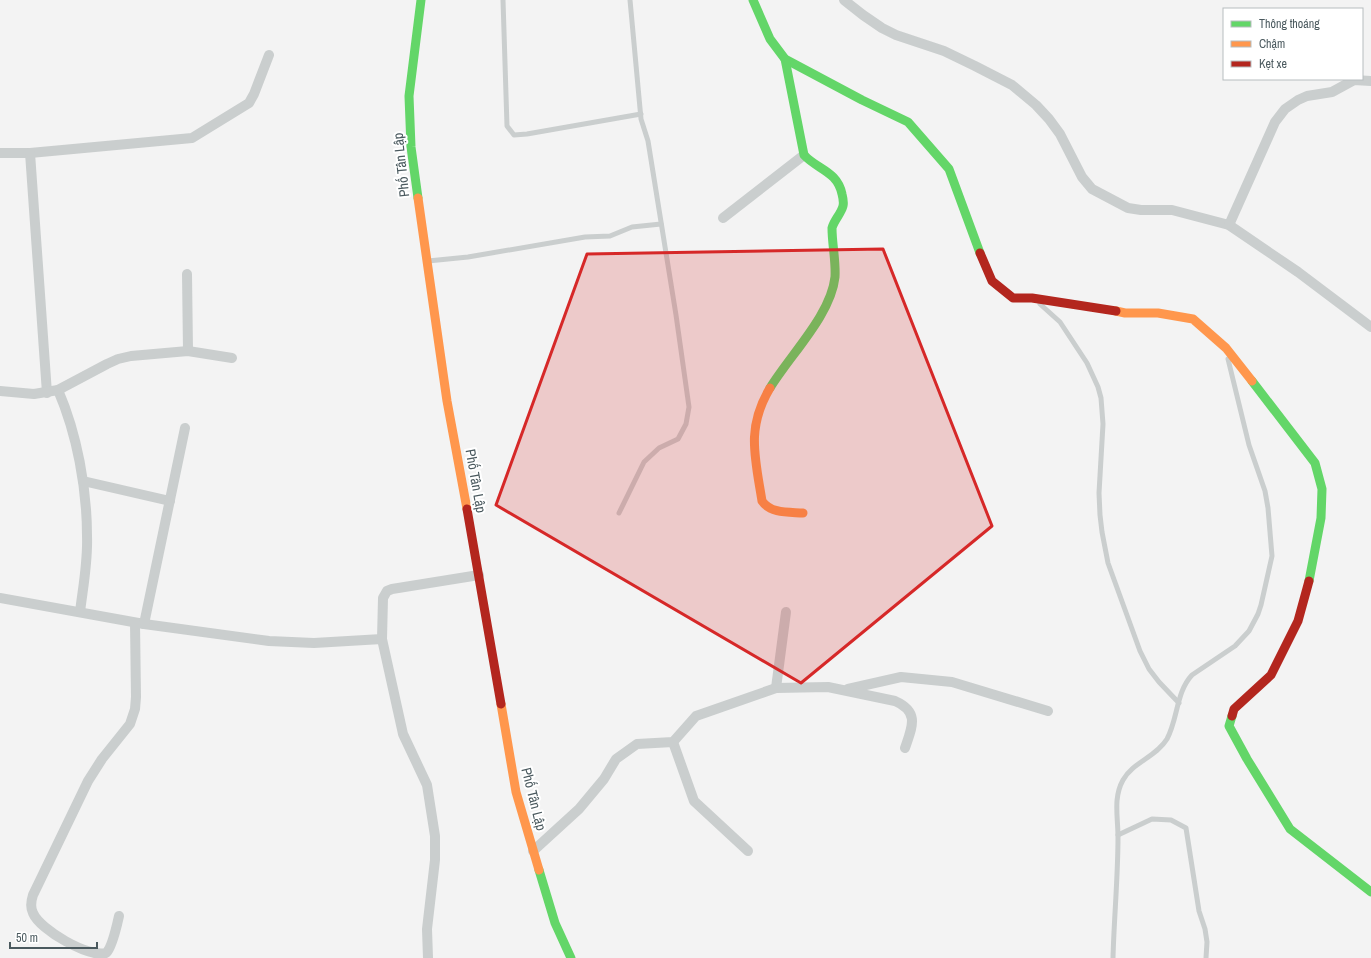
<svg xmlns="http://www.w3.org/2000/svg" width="1371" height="958" font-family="'Archivo Narrow',sans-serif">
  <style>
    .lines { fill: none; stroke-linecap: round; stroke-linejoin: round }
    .lane { stroke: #cacece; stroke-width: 5 }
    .street { stroke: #cacece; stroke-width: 10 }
    .fast { stroke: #63d668; stroke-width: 9 }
    .slow { stroke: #ff974d; stroke-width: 9 }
    .jam { stroke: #b3261e; stroke-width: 9 }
    .marked { fill: #d62828; fill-opacity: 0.2; stroke: #d62828; stroke-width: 3; stroke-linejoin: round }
    .labels { text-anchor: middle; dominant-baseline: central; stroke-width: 4; stroke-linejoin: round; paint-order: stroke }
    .street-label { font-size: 14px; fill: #4a595e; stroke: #fff }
  </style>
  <rect width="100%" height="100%" fill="#f3f3f3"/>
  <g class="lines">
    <!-- lane -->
    <g class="lane">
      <polyline points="503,0 507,126 514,135 527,134 641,114"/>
      <polyline points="428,261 468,257 585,237 610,236 632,227 661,224"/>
      <polyline points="1040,304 1060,322 1087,363 1098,387 1101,398 1103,424 1099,493 1100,515 1102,532 1108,563 1140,651 1149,669 1159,682 1179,703"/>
      <polyline points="619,513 644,462 659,448 678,439 686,424 689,407 676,315 648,141 641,119 630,0"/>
      <polyline points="1118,835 1152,819 1171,820 1186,828 1199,911 1205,929 1207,942 1206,958"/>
      <path d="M1113,958C1114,918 1118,877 1118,837C1118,817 1113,798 1123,780C1133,762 1156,757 1167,739C1178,719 1176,692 1192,675L1235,646L1249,631L1258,614L1261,605L1272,556L1268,508L1265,491L1249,445L1228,359"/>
    </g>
    <!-- street -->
    <g class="street">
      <polyline points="844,0 863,15 882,28 896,35 944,51 975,66 1012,85 1036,105 1049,119 1060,134 1082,177 1092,189 1128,208 1141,210 1172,210 1229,225 1298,272 1371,327"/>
      <polyline points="0,153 30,153 192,138 249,103 254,94 269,55"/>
      <polyline points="30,153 47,393"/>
      <polyline points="723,218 804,155"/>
      <polyline points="1229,225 1275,122 1285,109 1298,100 1307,96 1332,92 1354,80 1371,81"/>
      <polyline points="187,274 188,351"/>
      <path d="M58,390C77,434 87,488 87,536C88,562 83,587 80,612"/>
      <polyline points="0,391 34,394 58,390 107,364 118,359 131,356 188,351 232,358"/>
      <polyline points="83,481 170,501"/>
      <polyline points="0,598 144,624 269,641 314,643 382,639"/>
      <polyline points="144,624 185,428"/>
      <polyline points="776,688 786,612"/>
      <polyline points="848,689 901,677 952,682 1048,711"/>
      <polyline points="673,742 694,801 748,851"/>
      <path d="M533,851L579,809L604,779L616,759L637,744L673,742L696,716L776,688L828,687L895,701C920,712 912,727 905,748"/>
      <path d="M119,916C117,925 112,948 106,953C89,958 40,930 33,913C30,907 31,901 33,895L88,781L102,759L130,724L135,709L136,697L135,623"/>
      <polyline points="428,958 427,929 435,860 435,836 427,785 403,734 382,639 383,598 387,591 392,589 479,575"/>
    </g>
    <!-- fast -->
    <g class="fast">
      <polyline points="753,0 770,39 785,59 862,100 908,122 949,169 980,253"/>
      <polyline points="418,198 411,147 409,96 421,0"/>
      <polyline points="1252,381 1315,463 1322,489 1321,518 1309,581"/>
      <path d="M770,388C790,355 831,315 835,277C836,261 832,244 832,228C834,220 841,214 843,206C844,202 843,198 842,194C837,171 818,170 804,155L785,59"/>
      <polyline points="1232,716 1229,726 1247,759 1290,829 1371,892"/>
      <polyline points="539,870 555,923 571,958"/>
    </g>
    <!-- slow -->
    <g class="slow">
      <polyline points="418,198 447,401 467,509"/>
      <polyline points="1116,311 1125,313 1158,313 1193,319 1226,348 1252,381"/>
      <path d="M770,388C746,428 755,457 762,501C771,514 789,512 803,513"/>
      <polyline points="501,704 516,792 539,870"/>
    </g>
    <!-- jam -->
    <g class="jam">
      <polyline points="980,253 992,281 1013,298 1032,298 1116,311"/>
      <polyline points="467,509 501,704"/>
      <polyline points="1232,716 1234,709 1271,675 1298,621 1309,581"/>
    </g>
  </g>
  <!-- marked area -->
  <path class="marked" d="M883,249L992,526L801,683L496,505L587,254Z"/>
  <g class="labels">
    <!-- street labels -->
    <g class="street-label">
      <text transform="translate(401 165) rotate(-96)">Phố Tân Lập</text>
      <text transform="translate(476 481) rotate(80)">Phố Tân Lập</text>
      <text transform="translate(534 799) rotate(76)">Phố Tân Lập</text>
    </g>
  </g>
  <!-- legend -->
  <rect x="1223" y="8" width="140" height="72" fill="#ffffff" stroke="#b7bdbf"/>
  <rect x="1231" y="21" width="20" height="6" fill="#63d668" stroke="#b7bdbf"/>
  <text x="1259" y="28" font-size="12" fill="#4a595e">Thông thoáng</text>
  <rect x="1231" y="41" width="20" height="6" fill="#ff974d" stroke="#b7bdbf"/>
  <text x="1259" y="48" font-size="12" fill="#4a595e">Chậm</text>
  <rect x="1231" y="61" width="20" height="6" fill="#b3261e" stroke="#b7bdbf"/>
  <text x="1259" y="68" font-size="12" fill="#4a595e">Kẹt xe</text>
  <!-- scale -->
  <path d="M10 942v6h87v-6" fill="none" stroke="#4a595e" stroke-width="2"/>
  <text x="16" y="942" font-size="12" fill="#4a595e" stroke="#ffffff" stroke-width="3" paint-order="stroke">50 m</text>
</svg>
